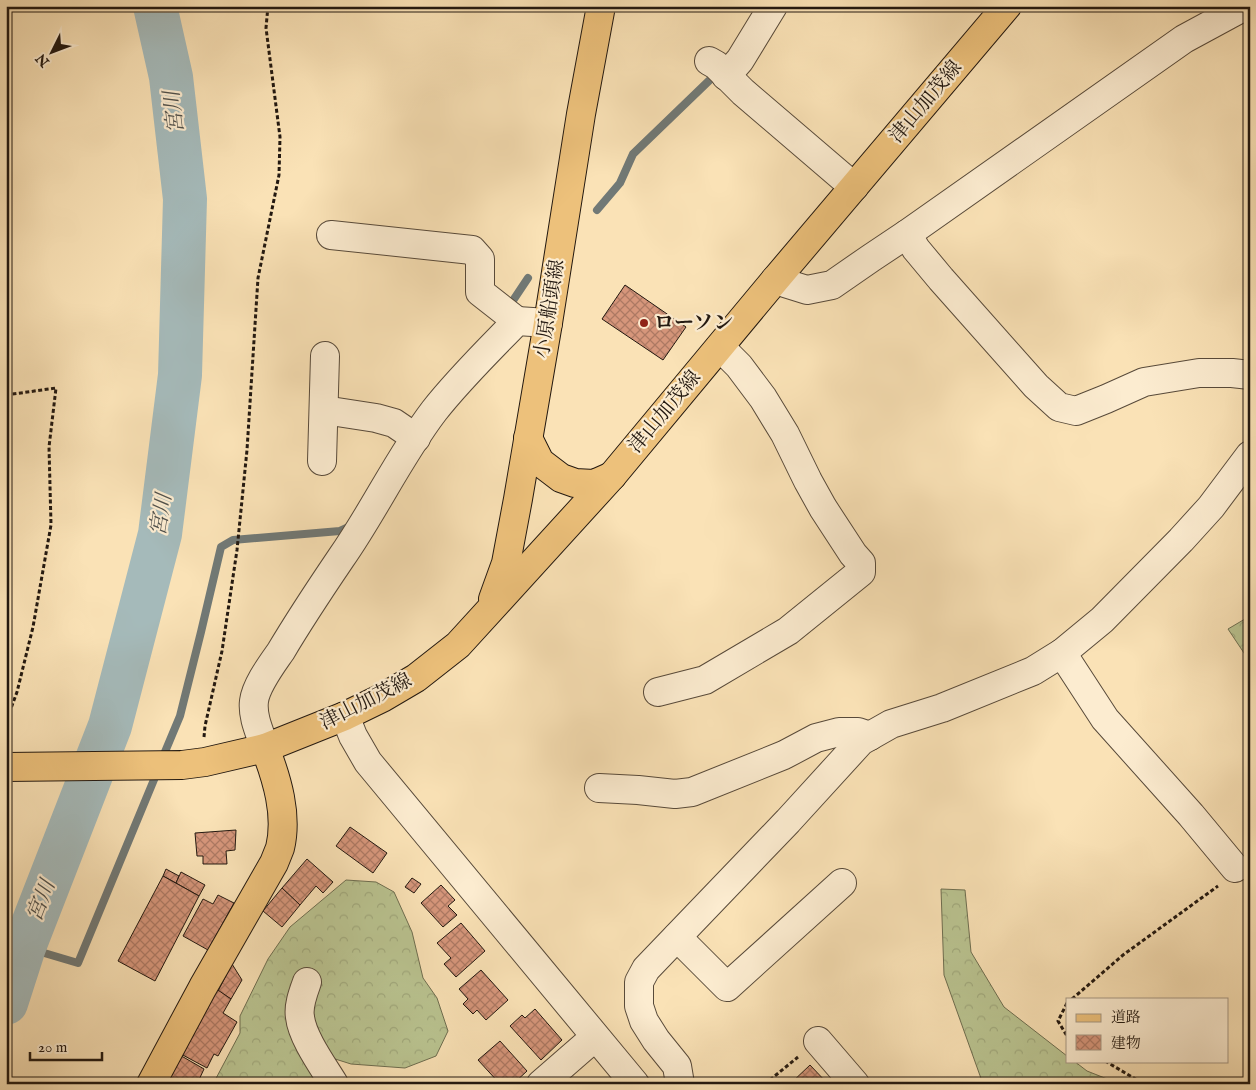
<svg xmlns="http://www.w3.org/2000/svg" width="1256" height="1090" font-family="'IM FELL English','Noto Serif JP',serif">
  <style>
    .forest { fill: url(#forest-crowns); stroke: #6e6e50 }
    .lines { fill: none; stroke-linecap: round; stroke-linejoin: round }
    .stream { stroke: #717976; stroke-width: 8 }
    .river { stroke: #a5baba; stroke-width: 44 }
    .building { fill: url(#building-cross-hatch); stroke: #221810 }
    .minor-casing { stroke: #584a3a; stroke-width: 30 }
    .major-casing { stroke: #221810; stroke-width: 30 }
    .path { stroke: #221810; stroke-width: 3; stroke-dasharray: 4 2.5; stroke-linecap: butt }
    .minor { stroke: #fcecd0; stroke-width: 28 }
    .major { stroke: #edc17b; stroke-width: 28 }
    .poi-dot { fill: #8f2418; stroke: #fcecd0; stroke-width: 2 }
    .labels { text-anchor: middle; dominant-baseline: central; stroke-width: 4.5; stroke-linejoin: round; paint-order: stroke }
    .street-label { font-size: 20px; fill: #221810; stroke: #fcecd0 }
    .poi-label { font-size: 20px; font-weight: bold; fill: #221810; stroke: #fcecd0; text-anchor: start }
    .water-label { font-size: 21px; font-style: italic; fill: #50514c; stroke: #fcecd0 }
  </style>
  <defs>
    <pattern id="forest-crowns" width="20" height="18" patternUnits="userSpaceOnUse" patternTransform="scale(1.25)"><rect width="20" height="18" fill="#bac491"/><path d="M2 6a3 3 0 1 1 6 0M12 15a3 3 0 1 1 6 0" fill="none" stroke="#a0a87c"/></pattern>
    <pattern id="building-cross-hatch" width="8" height="8" patternUnits="userSpaceOnUse" patternTransform="scale(1.25)"><rect width="8" height="8" fill="#d6967b"/><path d="M0 0l8 8M0 8l8-8" fill="none" stroke="#ad7963"/></pattern>
  </defs>
  <rect width="100%" height="100%" fill="#fae2b6"/>
  <filter id="stains"><feTurbulence type="fractalNoise" baseFrequency=".004" numOctaves="4"/><feColorMatrix values="0 0 0 0 .2 0 0 0 0 .09 0 0 0 0 .02 0 0 0 .5 -.17"/></filter>
  <radialGradient id="worn" r=".72"><stop offset=".6" stop-color="#630" stop-opacity="0"/><stop offset="1" stop-color="#630" stop-opacity=".3"/></radialGradient>
  <!-- forest -->
  <g class="forest">
    <polygon points="1250,616 1250,662 1228,629"/>
    <polygon points="346,880 376,882 394,892 412,932 423,978 437,998 448,1031 436,1056 405,1068 351,1064 332,1058 322,1084 213,1084 240,1033 240,1016 268,959 290,927"/>
    <polygon points="941,889 965,890 971,952 1004,1007 1067,1056 1067,1061 1074,1061 1087,1071 1120,1084 983,1084 944,975"/>
  </g>
  <g class="lines">
    <!-- stream -->
    <g class="stream">
      <polyline points="597,210 620,183 633,154 717,73"/>
      <polyline points="514,299 528,278"/>
      <polyline points="162,759 180,716 201,632 221,547 233,540 340,531 353,525"/>
      <polyline points="24,947 78,963 158,770"/>
    </g>
    <!-- river -->
    <polyline class="river" points="6,1003 24,947 110,726 160,534 180,375 185,199 171,77 155,6"/>
  </g>
  <!-- building -->
  <g class="building">
    <polygon points="625,285 686,327 663,360 602,319"/>
    <polygon points="350,827 387,853 373,873 336,846"/>
    <polygon points="236,830 235,850 226,851 227,864 203,864 203,856 197,856 195,833"/>
    <polygon points="307,859 333,882 323,893 316,886 300,905 282,888"/>
    <polygon points="166,869 179,876 176,883 163,876"/>
    <polygon points="181,872 205,885 199,896 176,883"/>
    <polygon points="163,876 199,896 155,981 118,961"/>
    <polygon points="412,878 421,884 414,893 405,887"/>
    <polygon points="441,885 455,900 448,906 457,915 443,927 421,903"/>
    <polygon points="282,888 300,905 282,927 263,911"/>
    <polygon points="218,895 234,903 208,950 183,936 203,899 213,904"/>
    <polygon points="461,923 485,951 456,977 444,964 451,958 437,943"/>
    <polygon points="232,964 242,980 231,999 218,991"/>
    <polygon points="481,970 508,1000 486,1020 477,1010 473,1014 463,1004 468,999 459,989"/>
    <polygon points="215,988 231,999 223,1013 237,1022 218,1056 214,1054 207,1068 179,1053"/>
    <polygon points="535,1009 562,1040 541,1060 510,1026 522,1015 525,1018"/>
    <polygon points="500,1041 527,1071 513,1084 500,1084 478,1060"/>
    <polygon points="178,1054 204,1069 197,1084 163,1084"/>
    <polygon points="810,1065 828,1084 790,1084"/>
  </g>
  <g class="lines">
    <!-- minor casing -->
    <g class="minor-casing">
      <g id="minor">
        <polyline points="709,61 716,65 743,92 854,187"/>
        <polyline points="726,76 740,60 773,6"/>
        <polyline points="907,234 916,249 941,279 1036,386 1059,407 1076,411 1106,399 1144,382 1199,373 1232,373 1250,375"/>
        <polyline points="331,235 472,250 480,259 480,292 517,321"/>
        <polyline points="775,280 807,290 832,285 871,258 907,234 1184,39 1245,6"/>
        <polyline points="324,410 376,418 394,423 416,438"/>
        <polyline points="322,461 325,356"/>
        <polyline points="1062,653 1105,719 1191,815 1235,868"/>
        <polyline points="658,692 705,680 788,631 861,572 861,563 853,554 823,508 808,481 785,434 763,398 739,366 720,347"/>
        <polyline points="345,716 353,736 368,762 635,1084"/>
        <path d="M265,748C260,733 252,717 254,701C256,685 272,664 281,651C300,619 320,589 341,558C374,511 399,457 434,411C459,379 489,350 517,321L548,323"/>
        <polyline points="599,788 638,790 675,794 692,792 784,755 816,738 839,732 858,732 870,736"/>
        <polyline points="677,937 727,987 842,883"/>
        <path d="M307,982C303,993 298,1006 300,1017C302,1037 323,1066 334,1084"/>
        <polyline points="818,1041 855,1084"/>
        <polyline points="541,1084 595,1037"/>
        <polyline points="680,1084 677,1066 656,1040 644,1021 639,1006 639,982 646,969 788,821 861,741 891,724 942,708 1033,671 1062,653 1102,620 1181,540 1211,507 1250,455"/>
      </g>
    </g>
    <!-- major casing -->
    <g class="major-casing">
      <g id="major">
        <polyline points="528,438 540,462 561,478 575,483 594,484 612,476"/>
        <polyline points="493,599 506,563 518,499 548,323 581,114 601,6"/>
        <polyline points="6,767 182,765 205,762 265,748 345,716 382,698 416,678 458,645 612,476 775,280 1007,6"/>
        <path d="M151,1084L203,987L274,863C276,858 278,853 280,848C288,815 277,779 265,748"/>
      </g>
    </g>
    <!-- path -->
    <g class="path">
      <polyline points="6,395 56,388 49,447 51,525 33,627 17,692 6,722"/>
      <polyline points="204,737 205,726 222,651 237,550 247,450 258,278 279,175 280,137 266,28 268,6"/>
      <polyline points="1072,999 1123,955 1218,886"/>
      <polyline points="1067,1003 1058,1021 1067,1036"/>
      <polyline points="1105,1061 1144,1084"/>
      <polyline points="765,1084 798,1057"/>
    </g>
    <!-- minor -->
    <use href="#minor" class="minor"/>
    <!-- major -->
    <use href="#major" class="major"/>
  </g>
  <!-- markers -->
  <circle class="poi-dot" cx="644" cy="323" r="5"/>
  <g class="labels">
    <!-- street labels -->
    <g class="street-label">
      <text transform="translate(926 102) rotate(-50)">津山加茂線</text>
      <text transform="translate(550 309) rotate(-81)">小原船頭線</text>
      <text transform="translate(665 412) rotate(-50)">津山加茂線</text>
      <text transform="translate(366 702) rotate(-27)">津山加茂線</text>
    </g>
    <!-- poi labels -->
    <g class="poi-label">
      <text x="654" y="323">ローソン</text>
    </g>
    <!-- water labels -->
    <g class="water-label">
      <text transform="translate(175 112) rotate(-97)">宮川</text>
      <text transform="translate(162 515) rotate(-81)">宮川</text>
      <text transform="translate(42 901) rotate(-69)">宮川</text>
    </g>
  </g>
  <!-- margin -->
  <rect width="1256" height="1090" fill="none" stroke="#fae2b6" stroke-width="25"/>
  <rect x="8" y="8" width="1241" height="1075" fill="none" stroke="#221810" stroke-width="2.5"/>
  <rect x="12" y="12" width="1231" height="1065" fill="none" stroke="#221810"/>
  <!-- legend -->
  <rect x="1066" y="998" width="162" height="65" fill="#fcecd0" stroke="#a59783"/>
  <rect x="1076" y="1014" width="25" height="8" fill="#edc17b" stroke="#a59783"/>
  <text x="1111" y="1022" font-size="15" fill="#221810">道路</text>
  <rect x="1076" y="1035" width="25" height="15" fill="url(#building-cross-hatch)" stroke="#a59783"/>
  <text x="1111" y="1048" font-size="15" fill="#221810">建物</text>
  <!-- north arrow -->
  <g transform="translate(52 52) rotate(228)" stroke="#fcecd0" stroke-width="4" paint-order="stroke">
  <path d="M0-4L9 19L0 12L-9 19Z" fill="#221810"/>
  <text y="-8" font-size="14" font-weight="bold" text-anchor="middle" fill="#221810">N</text>
  </g>
  <!-- scale -->
  <path d="M30 1052v8h72v-8" fill="none" stroke="#221810" stroke-width="2.5"/>
  <text x="38" y="1052" font-size="15" fill="#221810" stroke="#fcecd0" stroke-width="4" paint-order="stroke">20 m</text>
  <rect width="100%" height="100%" filter="url(#stains)"/>
  <rect width="100%" height="100%" fill="url(#worn)"/>
</svg>
